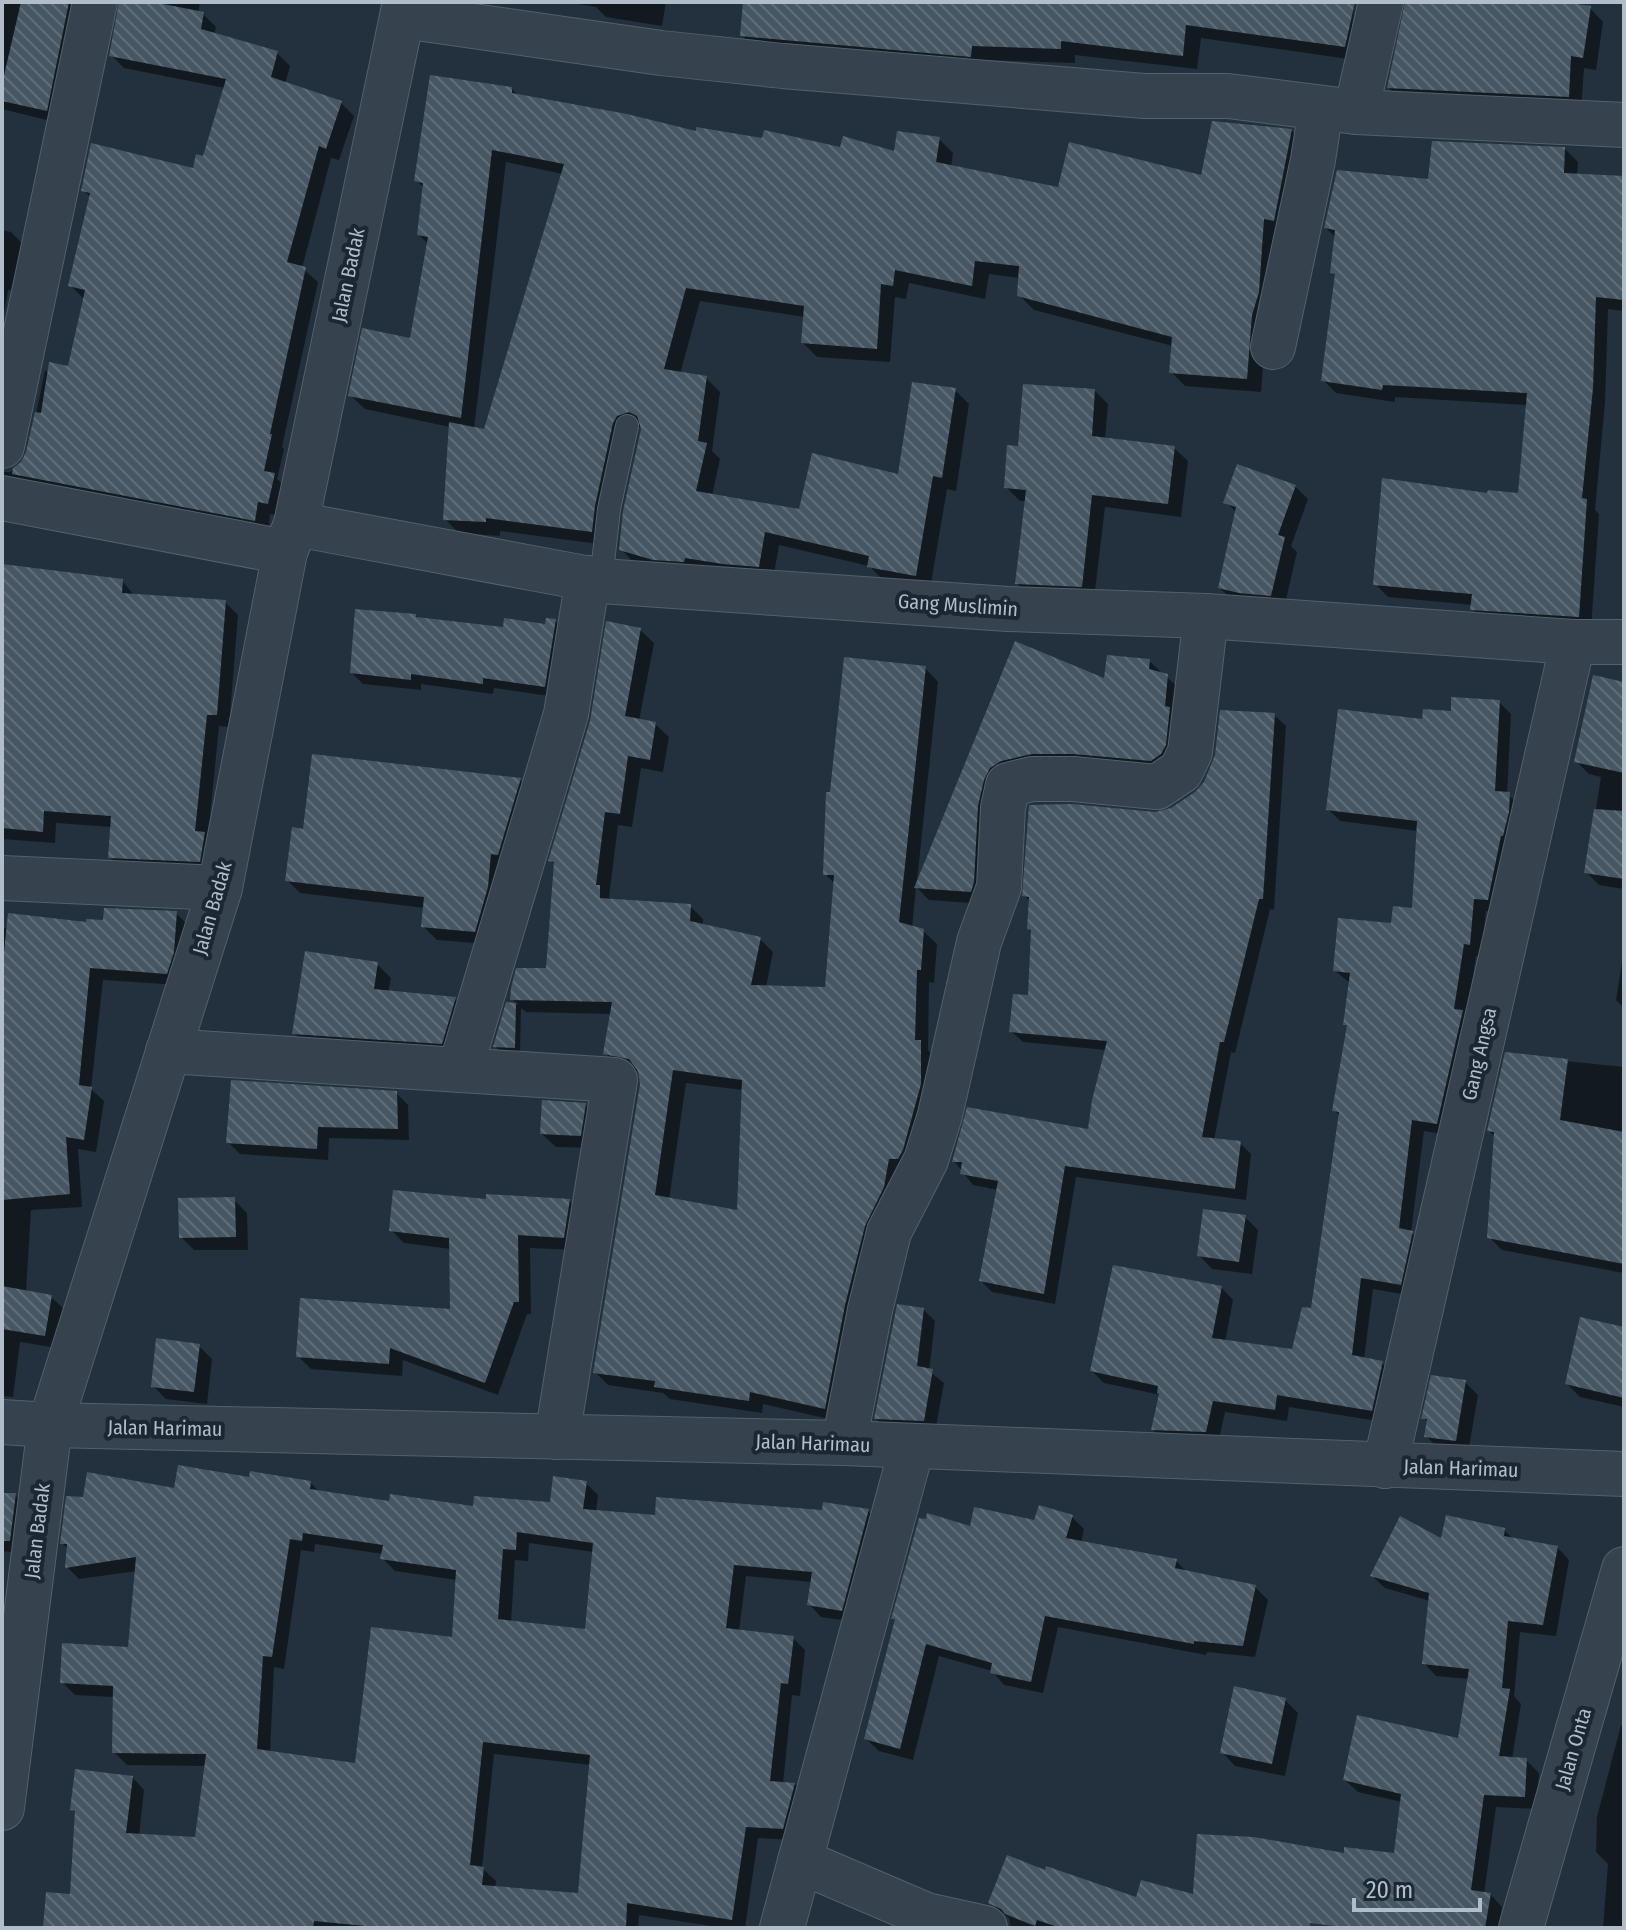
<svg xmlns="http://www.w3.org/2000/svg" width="1626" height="1930" font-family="'Fira Sans Condensed',sans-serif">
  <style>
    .shadow { fill: #0007; fill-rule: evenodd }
    .building { fill: url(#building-back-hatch); fill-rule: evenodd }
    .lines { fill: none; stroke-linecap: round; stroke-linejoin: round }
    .service-casing { stroke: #54606b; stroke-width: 24 }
    .minor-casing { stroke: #54606b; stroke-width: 46 }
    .service { stroke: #36424d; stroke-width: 22 }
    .minor { stroke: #36424d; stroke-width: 44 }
    .labels { text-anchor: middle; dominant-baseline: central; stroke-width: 8; stroke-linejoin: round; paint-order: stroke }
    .street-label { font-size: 20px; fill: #b1bdc8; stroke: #1b2732 }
  </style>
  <defs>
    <pattern id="building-back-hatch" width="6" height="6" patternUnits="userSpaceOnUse" patternTransform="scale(2)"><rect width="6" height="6" fill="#465763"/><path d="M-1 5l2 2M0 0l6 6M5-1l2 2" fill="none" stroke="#5e6d78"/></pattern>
  </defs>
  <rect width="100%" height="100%" fill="#22313d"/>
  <!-- shadow -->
  <g class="shadow">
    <polygon points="2,2 87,2 59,123 2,109"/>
    <polygon points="121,2 200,2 198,13 203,14 216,27 214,35 277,53 290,66 285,84 341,103 354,116 339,160 331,158 302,268 318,282 282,447 284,449 277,479 287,488 281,516 270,514 268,533 2,491 2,472 10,472 23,463 28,452 45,371 69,368 83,298 70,285 91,198 83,190 194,170 205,158 225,88 124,68 111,55"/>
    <polygon points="566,2 666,2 662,26 606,17 596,7"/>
    <polygon points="745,2 1355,2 1348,59 1201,38 1197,69 1075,55 1075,63 986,60 986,71 757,50 742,36"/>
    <polygon points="1407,2 1550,2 1590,8 1603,22 1596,70 1584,68 1581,110 1402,101 1389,88"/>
    <path d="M512,89L519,96L697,133L896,154L939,139L953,153L951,167L1060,189L1203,177L1292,131L1306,145L1266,330L1261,392L1185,386L1171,372L1173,346L1034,310L1019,295L1021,278L989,274L985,299L909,283L906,299L895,297L890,362L817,357L803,343L805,317L700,301L680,374L706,378L720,392L712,451L720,459L712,496L801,511L900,476L955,390L969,404L956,491L947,489L930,589L883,580L869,566L779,545L773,580L635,564L621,549L642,426L631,430L606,545L500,531V536L459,533L445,519L450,427L365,409L350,395L412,340L428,244L419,235L425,189L416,180ZM506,162L563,174L485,431L474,429Z"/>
    <polygon points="1565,149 1578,162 1577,176 1624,178 1624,311 1608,309 1605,403 1595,510 1599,514 1591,629 1485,622 1472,609 1473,605 1388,597 1375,584 1489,495 1520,495 1528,405 1395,397 1395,402 1336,393 1323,380 1337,277 1332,272 1336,238 1326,228 1430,181"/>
    <polygon points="2,230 11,232 24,245 14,291 8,290 2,327"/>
    <polygon points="1095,391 1108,404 1105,440 1174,448 1188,461 1181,517 1105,507 1094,599 1031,597 1017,584 1026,501 1020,501 1007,488 1020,448"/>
    <polygon points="1295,486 1308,499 1291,546 1297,552 1284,608 1233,601 1220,588 1237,513 1226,502"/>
    <polygon points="2,567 122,581 135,596 225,602 238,615 229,727 219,726 208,837 212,874 123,870 110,857 112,827 56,823 55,843 2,839"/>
    <polygon points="416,616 419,619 505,629 547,626 555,621 566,632 556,697 494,688 493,694 421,684 421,690 363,684 352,673"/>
    <path d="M640,630L654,643L639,721L655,724L669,737L663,772L641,768L632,827L618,825L609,897L613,900L690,906L703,919V926L760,939L773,952L766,987L827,989L835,884L825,874L832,794L925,668L938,682L917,881L1016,644L1106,681L1149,661L1180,689L1174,767L1016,773L984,904L929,900L916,887L912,928L923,931L937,944L934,983L929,982L928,1050L933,1055L838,1421L763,1404L762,1413L670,1399L663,1393L608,1385L595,1372L642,1083L640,1071L619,1067L606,1054L612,1014L526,1012L521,1008L520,1054L501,1052L495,1046L508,1004L519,1005L512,999L548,970L555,865L551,860ZM686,1083L743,1090L739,1212L669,1200Z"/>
    <polygon points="1624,684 1624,889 1599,885 1586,872 1601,777 1589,774 1576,761"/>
    <polygon points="1499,702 1511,714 1507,794 1521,806 1500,912 1486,911 1481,956 1476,956 1449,1135 1424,1131 1411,1232 1424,1245 1413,1296 1373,1289 1364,1359 1382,1363 1395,1375 1384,1422 1289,1407 1287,1421 1225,1412 1218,1444 1165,1442 1153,1430 1161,1395 1104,1383 1092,1371 1221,1287 1233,1300 1225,1342 1294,1352 1313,1310 1340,1116 1334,1110 1349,1027 1345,1024 1350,983 1335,971 1414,910 1418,831 1340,821 1328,809 1424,722"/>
    <polygon points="1274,715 1286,726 1274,910 1270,909 1235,1053 1231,1052 1214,1140 1240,1143 1251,1154 1246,1200 1076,1177 1055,1304 992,1292 981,1281 998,1190 973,1185 954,1161 1089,1132 1106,1050 1023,1042 1011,1031 1030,997 1033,933 1029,929 1030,902 1024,895 1155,814 1171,810 1196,793"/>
    <polygon points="520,780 533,793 488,944 437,940 423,926 425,908 300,893 287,880 305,831"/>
    <polygon points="176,913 189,926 179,985 103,980 91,1089 104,1101 96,1152 78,1149 82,1207 31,1210 26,1292 51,1297 64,1309 57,1348 20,1342 13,1397 2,1396 2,928 88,924"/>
    <polygon points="1624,950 1624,1008 1616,1000"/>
    <polygon points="377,964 391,978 388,993 455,999 468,1012 455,1056 307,1046 294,1033"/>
    <polygon points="1507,1055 1624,1067 1624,1273 1502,1250 1489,1237 1495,1137 1489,1131"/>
    <polygon points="396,1093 408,1105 409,1140 329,1138 328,1160 240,1154 228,1142"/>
    <polygon points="585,1105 598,1118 593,1148 556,1147 542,1134"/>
    <polygon points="234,1200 247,1213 248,1250 194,1250 181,1237"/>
    <polygon points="488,1201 569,1201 583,1214 577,1250 530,1248 531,1314 527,1314 498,1395 403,1360 402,1376 311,1369 298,1356 452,1311 451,1249 404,1243 391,1230"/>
    <polygon points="1245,1217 1258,1230 1252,1274 1212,1269 1199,1255"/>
    <polygon points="924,1310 935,1321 929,1371 944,1383 935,1432 888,1430 876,1419"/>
    <polygon points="1624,1329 1624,1407 1580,1397 1567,1384"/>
    <polygon points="199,1346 212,1359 207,1404 166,1399 153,1386"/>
    <polygon points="1465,1382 1478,1395 1468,1453 1439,1449 1426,1436 1428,1422 1424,1418"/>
    <path d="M250,1479L310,1482L320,1493L391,1503L475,1508L552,1504L586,1483L598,1495L596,1512L656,1517L868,1511L881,1524L854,1622L821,1617L809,1604L812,1582L746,1576L739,1631L793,1638L805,1650L800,1696L792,1695L783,1784H795L807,1797L795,1840L758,1838L745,1928H725L639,1915L638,1928H44L72,1897L77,1814L73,1810L132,1777L144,1790L139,1836L196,1839L206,1766L127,1765L114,1752V1697L75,1695L62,1682L129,1649L137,1571L79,1579L67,1567L69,1550L62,1543L176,1491ZM529,1543L594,1552L587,1631L511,1623L515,1560L528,1561ZM315,1544L383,1554V1559L395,1571L457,1580L454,1639L356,1765L270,1753L274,1667L284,1669L301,1550L314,1552ZM494,1754L591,1765L580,1895L495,1888L496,1881L482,1868Z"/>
    <polygon points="2,1495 15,1495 28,1508 22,1553 2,1551"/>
    <polygon points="1072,1517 1084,1529 1081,1543 1176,1561 1188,1573 1255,1587 1268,1600 1255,1657 1207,1652 1206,1655 1058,1627 1043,1693 1004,1685 992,1671 939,1656 913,1760 879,1751 866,1739 896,1621 894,1618 972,1528"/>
    <polygon points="1504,1530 1514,1540 1557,1547 1569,1560 1556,1636 1520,1632 1514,1696 1521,1704 1512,1759 1526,1760 1539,1773 1537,1809 1496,1807 1484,1894 1490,1894 1502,1907 1499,1928 1335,1928 1336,1925 1250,1910 1212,1928 1011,1928 1009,1918 991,1903 1046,1873 1137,1899 1195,1897 1345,1855 1396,1856 1402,1802 1358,1792 1345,1780 1460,1740 1469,1679 1436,1676 1424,1663 1430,1601 1385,1588 1372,1576 1442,1541"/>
    <polygon points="1285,1700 1298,1713 1285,1776 1235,1766 1222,1752"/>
    <polygon points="1621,1725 1624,1726 1624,1928 1603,1928 1608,1864 1596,1852 1597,1817"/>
  </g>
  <!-- building -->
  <g class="building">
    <polygon points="21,2 69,2 47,111 2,101 2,84"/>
    <polygon points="119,2 153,2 204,12 201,29 278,51 271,77 342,101 326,149 319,146 287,262 306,267 270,434 272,434 264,471 275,473 268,504 258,502 255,521 12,474 13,468 21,462 26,452 35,412 41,413 49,362 68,366 85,290 68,286 90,193 81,191 91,143 193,168 196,154 203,156 226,79 109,56"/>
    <polygon points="743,2 1355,2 1345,47 1186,25 1183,56 1061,41 1061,49 972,46 971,57 740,36"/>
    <polygon points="1405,2 1563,2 1591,6 1583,58 1571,56 1569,97 1387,88"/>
    <polygon points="430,75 512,87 512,93 627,114 696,131 696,127 762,138 764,130 840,147 843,136 894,151 897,131 940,137 936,162 1058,187 1069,142 1201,175 1212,121 1292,129 1274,221 1264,219 1259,292 1252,315 1247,379 1169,373 1172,337 1017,296 1019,266 975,261 972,286 895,270 893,286 881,284 877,349 801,343 804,306 686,288 664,369 707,376 698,441 707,443 696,491 799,509 812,453 898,474 912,382 956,388 942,478 933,476 916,576 867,567 869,556 765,532 759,567 723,564 685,558 684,562 653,560 619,550 623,511 641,429 637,416 629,412 617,416 613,423 595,506 592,532 486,518 486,522 443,520 449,422 484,429 564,164 492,150 461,418 348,396 362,328 410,338 428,237 417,235 423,183 414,181"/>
    <polygon points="1432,141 1565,147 1564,173 1624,176 1624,300 1596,297 1593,388 1582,498 1587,499 1579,617 1470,610 1472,594 1373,585 1382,478 1487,493 1488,490 1518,493 1527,393 1383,385 1382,390 1321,381 1335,274 1330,273 1335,230 1324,228 1337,170 1428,179"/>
    <polygon points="1023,384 1095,389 1092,436 1175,446 1168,504 1092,495 1082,587 1015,584 1026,490 1004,488 1007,445 1018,446"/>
    <polygon points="1237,464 1296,485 1278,535 1285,537 1271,596 1239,593 1218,588 1236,507 1223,503"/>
    <polygon points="2,564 123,579 122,593 226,600 217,715 207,715 195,831 205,832 200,862 108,858 111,816 44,811 43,832 2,828"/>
    <polygon points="355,609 416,614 416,617 503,627 504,618 545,624 546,618 556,619 545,687 483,678 483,684 411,674 411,680 350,673"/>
    <path d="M606,621L641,628L625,716L656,722L650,760L628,756L620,814L605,812L596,885H600V898L691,904L690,921L761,937L751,985L825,987L834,875H823L826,792H830L844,657L926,666L899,922L924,929L921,970H917L915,1040H921V1084L903,1150L898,1159H889L884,1187L865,1226L845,1305L825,1409L750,1392L749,1401L654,1387L655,1381L593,1373L640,1084L638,1071L629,1059L603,1054L612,1002L510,1000L511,988L516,968H546L554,862L548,861L590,721ZM673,1070L742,1080L737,1210L655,1195Z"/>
    <polygon points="1015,641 1104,678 1107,655 1150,659 1149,669 1168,674 1165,706 1170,707 1166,745 1161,754 1151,761 1073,754 1032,754 1001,761 990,768 984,780 978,806 974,882 971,892 914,888"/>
    <polygon points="1593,675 1624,682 1624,773 1574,762"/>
    <polygon points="1451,697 1500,700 1495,791 1510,792 1509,812 1503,836 1501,836 1488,900 1474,899 1470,945 1464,944 1454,1009 1463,1010 1437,1124 1412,1120 1399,1228 1413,1231 1401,1285 1361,1278 1352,1355 1383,1361 1372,1411 1277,1395 1275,1410 1213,1401 1206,1432 1151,1430 1159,1394 1157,1393 1158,1386 1090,1371 1113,1265 1222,1286 1212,1338 1292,1349 1302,1307 1311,1308 1339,1112 1332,1111 1347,1025 1343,1025 1350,973 1333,971 1338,918 1391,923 1393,906 1412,908 1417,821 1326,810 1338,709 1422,719 1423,709 1451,711"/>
    <polygon points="1220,710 1275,713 1263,899 1259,899 1224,1042 1220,1042 1202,1137 1241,1141 1235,1189 1065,1166 1044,1294 979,1281 998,1181 960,1174 962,1162 952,1162 967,1107 1088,1129 1092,1100 1107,1041 1009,1032 1013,994 1028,995 1031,930 1027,929 1029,897 1022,896 1029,805 1072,804 1155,812 1171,808 1195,792 1204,782 1215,755"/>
    <polygon points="312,754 521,778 498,855 491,854 488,887 475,932 421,927 424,897 285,881 292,827 303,829"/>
    <polygon points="1594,809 1624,811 1624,879 1584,873"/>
    <polygon points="104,908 177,911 174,952 167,974 90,968 79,1085 92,1087 84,1140 66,1137 70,1194 2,1200 2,972 8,913 86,922 86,919 103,920"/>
    <polygon points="305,951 378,962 374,989 456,997 442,1044 292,1034"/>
    <polygon points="506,1002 516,1003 515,1048 493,1047"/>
    <polygon points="1505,1052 1568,1059 1560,1120 1624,1132 1624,1264 1487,1238 1494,1132 1487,1131"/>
    <polygon points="231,1080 397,1091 398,1129 318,1127 317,1149 226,1143"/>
    <polygon points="542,1100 586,1103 581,1136 540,1134"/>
    <polygon points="393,1190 486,1199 486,1194 570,1199 564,1238 518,1235 519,1302 514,1302 485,1383 390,1348 389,1364 296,1357 300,1298 450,1309 449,1238 389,1231"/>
    <polygon points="235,1197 236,1237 179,1238 178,1198"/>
    <polygon points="1203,1209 1246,1215 1239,1262 1197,1256"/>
    <polygon points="2,1286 52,1295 45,1336 2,1329"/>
    <polygon points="897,1304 924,1308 917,1366 933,1369 924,1421 874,1419"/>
    <polygon points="1580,1317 1624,1327 1624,1398 1565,1384"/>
    <polygon points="156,1338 200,1344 194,1392 151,1387"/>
    <polygon points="1431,1375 1466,1380 1456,1441 1424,1437 1427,1419 1421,1419"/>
    <path d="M178,1465L249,1477L250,1471L311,1481L310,1489L389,1501L390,1494L473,1506L474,1496L550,1502L553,1476L587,1481L583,1509L655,1515L656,1497L822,1510L823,1502L869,1509L842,1611L807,1605L812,1572L734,1565L726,1628L794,1636L788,1684L781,1683L770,1781L795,1783L783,1829L746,1827L732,1920L627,1903L626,1928H386L314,1921L313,1928H43L46,1892L70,1894L75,1811L70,1810L75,1769L133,1776L126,1833L195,1837L206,1754L112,1753L113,1686L60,1683L62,1643L128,1647L136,1557L65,1568L67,1544H60L66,1496L83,1497L87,1472L174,1488ZM517,1532L593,1543L585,1629L498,1619L503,1549L516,1550ZM303,1533L383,1545L380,1559L456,1570L452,1637L371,1627L355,1763L257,1749L263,1656L272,1657L290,1539L302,1541ZM483,1742L590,1755L578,1893L482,1885L484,1867L470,1865Z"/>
    <polygon points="2,1493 16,1493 10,1541 2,1541"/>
    <polygon points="1039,1505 1073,1515 1066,1538 1177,1559 1175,1568 1256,1585 1243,1646 1194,1641 1194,1644 1045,1616 1031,1682 990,1673 992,1663 926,1644 900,1749 864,1739 895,1619 891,1619 919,1518 926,1519 927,1513 970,1526 974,1507 1034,1520"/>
    <polygon points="1446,1515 1505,1528 1504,1536 1558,1546 1543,1625 1508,1621 1502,1688 1510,1689 1499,1756 1527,1758 1525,1797 1484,1795 1471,1890 1491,1893 1485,1928 1349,1928 1310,1923 1310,1928 1061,1928 1037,1920 1035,1926 1005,1914 1001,1909 988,1903 1007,1855 1045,1870 1046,1866 1136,1897 1141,1880 1193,1894 1197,1834 1254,1837 1344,1853 1344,1847 1394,1853 1401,1794 1343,1780 1357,1715 1458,1738 1469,1669 1422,1664 1429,1593 1370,1576 1400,1516 1441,1538"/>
    <polygon points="1234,1686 1286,1698 1272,1764 1220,1753"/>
  </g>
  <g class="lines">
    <!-- service casing -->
    <g class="service-casing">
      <polyline id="service" points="601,581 609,509 627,426"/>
    </g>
    <!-- minor casing -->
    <g class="minor-casing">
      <g id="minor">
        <polyline points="403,16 661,53 783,66 1144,96 1228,96 1356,112 1624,125"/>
        <polyline points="1356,112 1381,2"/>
        <polyline points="1273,347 1313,160 1321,108"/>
        <polyline points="2,446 95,2"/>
        <polyline points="2,498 285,552"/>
        <polyline points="296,524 601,581 1008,609 1206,616 1573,642 1624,642"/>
        <polyline points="2,878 220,888"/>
        <polyline points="168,1051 615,1080 557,1437"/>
        <polyline points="460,1070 566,714 588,578"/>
        <polyline points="2,1422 50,1425 844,1443 1624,1474"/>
        <polyline points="844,1443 870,1310 889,1232 926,1160 940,1115 979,942 999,887 1003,808 1008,785 1032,779 1073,779 1157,787 1181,771 1190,752 1206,616"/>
        <polyline points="1385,1466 1573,642"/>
        <polyline points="2,1808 50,1425 220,888 285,552 296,524 405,2"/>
        <polyline points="800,1861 926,1915 985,1928"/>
        <polyline points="782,1928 912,1447"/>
        <polyline points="1521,1928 1624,1569"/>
      </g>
    </g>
    <!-- service -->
    <use href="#service" class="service"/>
    <!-- minor -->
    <use href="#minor" class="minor"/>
  </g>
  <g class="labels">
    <!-- street labels -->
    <g class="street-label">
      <text transform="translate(348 275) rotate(-78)">Jalan Badak</text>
      <text transform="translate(958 605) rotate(4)">Gang Muslimin</text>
      <text transform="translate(212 908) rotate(-74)">Jalan Badak</text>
      <text transform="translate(1479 1054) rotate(-77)">Gang Angsa</text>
      <text transform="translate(165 1428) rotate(1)">Jalan Harimau</text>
      <text transform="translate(813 1443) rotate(2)">Jalan Harimau</text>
      <text transform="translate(1461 1468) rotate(2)">Jalan Harimau</text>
      <text transform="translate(37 1531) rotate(-83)">Jalan Badak</text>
      <text transform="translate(1573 1749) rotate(-74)">Jalan Onta</text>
    </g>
  </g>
  <!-- border -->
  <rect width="1626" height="1930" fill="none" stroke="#b1bdc8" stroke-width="8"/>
  <!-- scale -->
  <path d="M1354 1898v12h126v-12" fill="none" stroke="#b1bdc8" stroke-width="4"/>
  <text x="1366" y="1898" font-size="24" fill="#b1bdc8" stroke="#1b2732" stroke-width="6" paint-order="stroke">20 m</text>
</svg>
